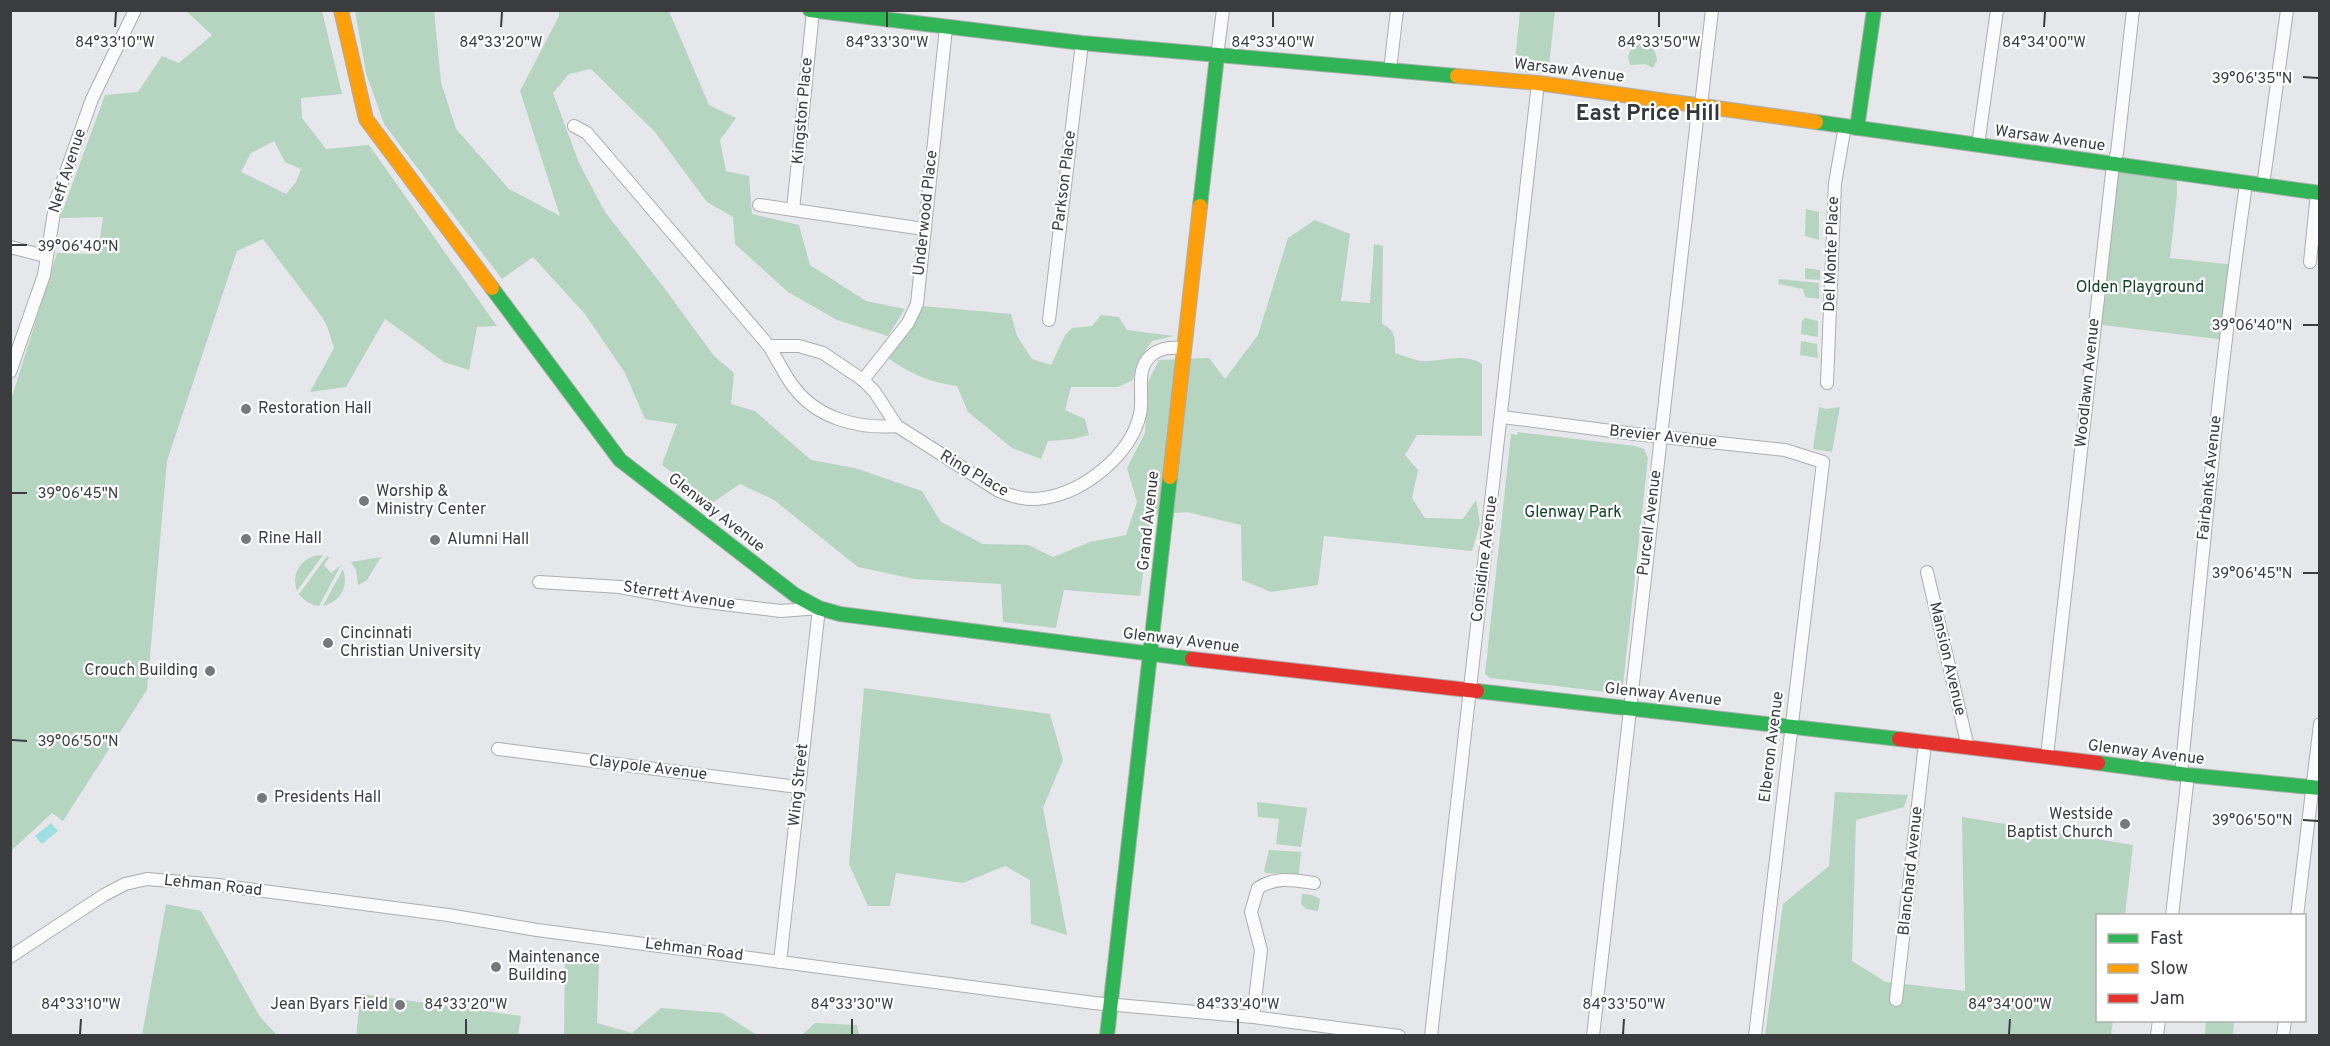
<svg xmlns="http://www.w3.org/2000/svg" width="2330" height="1046" font-family="Overpass,sans-serif">
  <style>
    .green { fill: #b5d5c1; fill-rule: evenodd }
    .water { fill: #9ddfe3 }
    .lines { fill: none; stroke-linecap: round; stroke-linejoin: round }
    .street-casing { stroke: #acadaf; stroke-width: 14 }
    .fast-casing { stroke: #acadaf; stroke-width: 16 }
    .slow-casing { stroke: #acadaf; stroke-width: 16 }
    .jam-casing { stroke: #acadaf; stroke-width: 16 }
    .street { stroke: #fbfbfc; stroke-width: 12 }
    .fast { stroke: #30b455; stroke-width: 14 }
    .slow { stroke: #ff9f0a; stroke-width: 14 }
    .jam { stroke: #e5322d; stroke-width: 14 }
    .ticks { fill: none; stroke: #3b3c3e; stroke-width: 2 }
    .poi-dot { fill: #76787a; stroke: #fff; stroke-width: 2 }
    .labels { text-anchor: middle; dominant-baseline: central; stroke-width: 4.5; stroke-linejoin: round; paint-order: stroke }
    .street-label { font-size: 16px; fill: #3b3c3e; stroke: #fff }
    .park-label { font-size: 16px; fill: #0f4126; stroke: #fff }
    .poi-label { font-size: 16px; fill: #3b3c3e; stroke: #fff; text-anchor: start }
    .district-label { font-size: 22px; font-weight: bold; fill: #34373b; stroke: #fff }
    .ticks-label { font-size: 15px; text-anchor: middle; fill: #3b3c3e; stroke: #fff; stroke-width: 4.5; stroke-linejoin: round; paint-order: stroke }
  </style>
  <rect width="100%" height="100%" fill="#e5e7ea"/>
  <!-- green -->
  <g class="green">
    <path d="M186,11H322L342,94L301,98L302,118L326,149L369,145L497,326L477,327L469,370L444,362L385,319L346,387L310,392L334,348L327,326L322,317L263,239L237,251L167,461L147,690L63,821L52,813L11,851V400L57,253L98,254L103,217L60,218L105,95L138,92L162,56L179,63L212,35ZM274,141L285,162L301,169L296,182L286,194L241,172L251,153Z"/>
    <path d="M355,11H434L441,82L456,129L509,189L560,216L520,91L559,16V11H669L709,105L736,118L720,140L726,171L749,176L752,214L799,225L810,265L866,301L905,309L888,336L837,320L788,292L735,244L733,217L707,202L655,132L591,69L569,74L553,93L579,163L605,212L662,285L714,356L734,373L731,404L755,411L811,460L855,468L922,491L941,522L983,544L1028,545L1053,557L1090,542L1126,535L1137,502L1127,468L1145,433L1148,382L1159,360L1209,358L1225,379L1258,335L1288,238L1315,220L1350,234L1341,301L1370,303L1374,244L1383,246L1382,324C1396,330 1395,340 1395,353C1404,356 1414,360 1422,361C1444,362 1462,352 1482,364V436L1417,435L1405,455L1418,470L1412,498L1425,518L1463,519L1476,500L1480,523L1472,551L1324,536L1318,585L1271,592L1242,580L1241,525L1187,512L1151,515L1140,596L1064,590L1056,628L1003,622L1001,584L914,579L858,567L774,500L740,484L712,503L662,465L677,424L645,419L625,373L585,314L533,257L502,279L384,124L366,73Z"/>
    <polygon points="1505,11 1555,11 1548,74 1514,71 1520,12"/>
    <path d="M1639,44C1650,43 1656,49 1657,60L1653,68L1645,64L1630,65L1628,57L1630,51Z"/>
    <polygon points="2113,164 2177,174 2177,194 2170,258 2235,265 2226,340 2094,324"/>
    <polygon points="1806,209 1819,212 1819,240 1805,236"/>
    <polygon points="1805,268 1820,270 1820,280 1805,279"/>
    <polygon points="1779,279 1819,283 1819,299 1805,297 1803,289 1778,284"/>
    <path d="M923,306L1011,314L1017,336L1032,359L1051,365L1065,335L1072,328L1092,326L1101,315L1119,317L1127,330L1174,336L1152,341L1137,363L1133,380L1118,387H1071L1065,410L1085,419L1089,435L1073,439L1048,441L1041,459L1012,448L968,412L957,386C929,382 911,374 888,358Z"/>
    <polygon points="1805,318 1818,321 1818,337 1801,334 1802,321"/>
    <polygon points="1801,341 1817,344 1818,358 1800,355"/>
    <polygon points="1819,407 1827,409 1840,407 1832,452 1813,449"/>
    <polygon points="1517,432 1635,446 1644,449 1648,458 1622,694 1490,678 1485,674 1511,434 1518,435"/>
    <path d="M323,555L297,591C290,572 303,555 323,555Z"/>
    <path d="M327,556L329,558L324,565L331,573L341,565L319,606C311,605 304,601 299,594Z"/>
    <polygon points="381,557 367,580 358,585 356,570 351,562"/>
    <path d="M343,569C349,587 341,601 323,606Z"/>
    <polygon points="864,688 1050,714 1063,760 1043,808 1067,935 1031,924 1030,880 1005,866 963,883 896,873 890,906 868,906 849,864"/>
    <polygon points="1835,792 1908,795 1904,807 1856,820 1852,961 1886,982 1965,991 1962,817 2133,845 2125,915 2098,916 2098,1020 2113,1021 2111,1035 1765,1036 1783,904 1829,866"/>
    <polygon points="1257,802 1307,808 1301,847 1276,844 1279,819 1258,817"/>
    <polygon points="1269,850 1301,852 1299,874 1266,873 1264,871"/>
    <polygon points="1302,894 1312,895 1320,899 1318,911 1306,909 1301,904"/>
    <polygon points="166,904 201,911 260,1017 277,1035 142,1035"/>
    <polygon points="565,959 599,963 597,1023 632,1033 661,1008 722,1013 757,1035 564,1035"/>
    <polygon points="361,994 521,1016 518,1035 356,1035"/>
    <polygon points="2206,1021 2234,1021 2233,1035 2205,1035"/>
    <polygon points="815,1023 857,1025 859,1035 802,1035"/>
  </g>
  <!-- water -->
  <polygon class="water" points="51,823 58,831 42,844 35,836"/>
  <g class="lines">
    <!-- street casing -->
    <g class="street-casing">
      <g id="street">
        <polyline points="1217,56 1223,10"/>
        <polyline points="1390,70 1397,10"/>
        <path d="M574,126L587,133L769,346H799L823,353L863,380L874,391L897,426L999,491C1014,497 1028,501 1044,498C1084,492 1131,455 1140,414C1144,397 1136,374 1147,360C1157,347 1171,347 1185,348"/>
        <polyline points="1978,145 1997,10"/>
        <polyline points="2263,186 2287,10"/>
        <polyline points="759,205 924,229"/>
        <polyline points="793,210 813,11"/>
        <polyline points="10,247 45,256"/>
        <polyline points="2310,262 2317,193"/>
        <polyline points="1049,320 1082,43"/>
        <path d="M769,346C777,359 784,374 793,386C817,419 859,429 897,426"/>
        <polyline points="10,372 44,275 56,200 92,99 135,10"/>
        <polyline points="863,380 908,323 917,304 946,28"/>
        <polyline points="1827,383 1835,183 1845,126"/>
        <polyline points="1502,417 1635,434 1785,450 1823,462 1755,1036"/>
        <polyline points="1927,572 1968,747"/>
        <polyline points="539,582 620,587 690,600 781,611 819,608 780,962"/>
        <polyline points="498,749 798,787"/>
        <polyline points="2047,756 2113,164 2117,153 2133,10"/>
        <path d="M2181,774C2201,577 2218,380 2246,184"/>
        <polyline points="2172,916 2188,775"/>
        <polyline points="2297,916 2320,724"/>
        <polyline points="10,957 104,895 125,884 147,879 218,885 448,915 537,930 1094,1003 1253,1017 1399,1036"/>
        <polyline points="1896,1000 1925,743"/>
        <path d="M1253,1017L1261,950L1251,912L1258,888C1277,876 1293,880 1314,883"/>
        <polyline points="1431,1036 1538,83"/>
        <polyline points="1593,1036 1697,119 1701,105 1712,10"/>
        <polyline points="2157,1036 2159,1020"/>
        <polyline points="2283,1036 2285,1020"/>
      </g>
    </g>
    <!-- fast casing -->
    <g class="fast-casing">
      <g id="fast">
        <polyline points="810,10 1082,43 1457,76"/>
        <polyline points="1816,122 2320,193"/>
        <polyline points="1857,128 1874,10"/>
        <polyline points="1200,206 1217,56"/>
        <polyline points="492,288 620,460 795,595 819,608 840,614 1192,659"/>
        <polyline points="1477,691 1899,739"/>
        <polyline points="2098,763 2188,775 2320,788"/>
        <polyline points="1107,1036 1170,477"/>
      </g>
    </g>
    <!-- slow casing -->
    <g class="slow-casing">
      <g id="slow">
        <polyline points="341,10 366,119 492,288"/>
        <polyline points="1457,76 1538,83 1816,122"/>
        <polyline points="1170,477 1200,206"/>
      </g>
    </g>
    <!-- jam casing -->
    <g class="jam-casing">
      <g id="jam">
        <polyline points="1192,659 1477,691"/>
        <polyline points="1899,739 2098,763"/>
      </g>
    </g>
    <!-- street -->
    <use href="#street" class="street"/>
    <!-- fast -->
    <use href="#fast" class="fast"/>
    <!-- slow -->
    <use href="#slow" class="slow"/>
    <!-- jam -->
    <use href="#jam" class="jam"/>
  </g>
  <!-- ticks -->
  <path class="ticks" d="M115,27L116,12M501,27L502,12M887,27V12M1273,27V12M1659,27V12M2044,27L2045,12M2303,77L2318,78M12,245H27M2303,325H2318M12,493H27M2303,573H2318M12,740L27,741M2303,820L2318,821M80,1034L81,1019M466,1034V1019M852,1034V1019M1238,1034V1019M1623,1034L1624,1019M2009,1034L2010,1019"/>
  <!-- markers -->
  <g class="poi-dot">
    <circle cx="246" cy="409" r="6"/>
    <circle cx="364" cy="501" r="6"/>
    <circle cx="246" cy="539" r="6"/>
    <circle cx="435" cy="540" r="6"/>
    <circle cx="328" cy="643" r="6"/>
    <circle cx="210" cy="671" r="6"/>
    <circle cx="262" cy="798" r="6"/>
    <circle cx="2125" cy="824" r="6"/>
    <circle cx="496" cy="967" r="6"/>
    <circle cx="400" cy="1005" r="6"/>
  </g>
  <g class="labels">
    <!-- street labels -->
    <g class="street-label">
      <text transform="translate(1569 71) rotate(7)">Warsaw Avenue</text>
      <text transform="translate(803 111) rotate(-85)">Kingston Place</text>
      <text transform="translate(2050 139) rotate(8)">Warsaw Avenue</text>
      <text transform="translate(68 171) rotate(-72)">Neff Avenue</text>
      <text transform="translate(1065 181) rotate(-83)">Parkson Place</text>
      <text transform="translate(926 213) rotate(-84)">Underwood Place</text>
      <text transform="translate(1832 254) rotate(-88)">Del Monte Place</text>
      <text transform="translate(2088 383) rotate(-84)">Woodlawn Avenue</text>
      <text transform="translate(1663 437) rotate(6)">Brevier Avenue</text>
      <text transform="translate(974 474) rotate(30)">Ring Place</text>
      <text transform="translate(2210 478) rotate(-84)">Fairbanks Avenue</text>
      <text transform="translate(716 513) rotate(38)">Glenway Avenue</text>
      <text transform="translate(1149 521) rotate(-84)">Grand Avenue</text>
      <text transform="translate(1650 523) rotate(-83)">Purcell Avenue</text>
      <text transform="translate(1485 559) rotate(-83)">Considine Avenue</text>
      <text transform="translate(679 596) rotate(9)">Sterrett Avenue</text>
      <text transform="translate(1181 641) rotate(7)">Glenway Avenue</text>
      <text transform="translate(1947 659) rotate(77)">Mansion Avenue</text>
      <text transform="translate(1663 695) rotate(6)">Glenway Avenue</text>
      <text transform="translate(1772 747) rotate(-83)">Elberon Avenue</text>
      <text transform="translate(2146 753) rotate(7)">Glenway Avenue</text>
      <text transform="translate(648 768) rotate(7)">Claypole Avenue</text>
      <text transform="translate(799 785) rotate(-84)">Wing Street</text>
      <text transform="translate(1911 871) rotate(-84)">Blanchard Avenue</text>
      <text transform="translate(213 886) rotate(6)">Lehman Road</text>
      <text transform="translate(694 950) rotate(7)">Lehman Road</text>
    </g>
    <!-- park labels -->
    <g class="park-label">
      <text x="2140" y="288">Olden Playground</text>
      <text x="1573" y="513">Glenway Park</text>
    </g>
    <!-- poi labels -->
    <g class="poi-label">
      <text x="258" y="409">Restoration Hall</text>
      <text x="376" y="492">Worship &amp;<tspan x="376" dy="18">Ministry Center</tspan></text>
      <text x="258" y="539">Rine Hall</text>
      <text x="447" y="540">Alumni Hall</text>
      <text x="340" y="634">Cincinnati<tspan x="340" dy="18">Christian University</tspan></text>
      <text x="198" y="671" text-anchor="end">Crouch Building</text>
      <text x="274" y="798">Presidents Hall</text>
      <text x="2113" y="815" text-anchor="end">Westside<tspan x="2113" dy="18">Baptist Church</tspan></text>
      <text x="508" y="958">Maintenance<tspan x="508" dy="18">Building</tspan></text>
      <text x="388" y="1005" text-anchor="end">Jean Byars Field</text>
    </g>
    <!-- district labels -->
    <g class="district-label">
      <text x="1648" y="114">East Price Hill</text>
    </g>
  </g>
  <g class="ticks-label">
    <text x="115" y="47">84°33'10"W</text>
    <text x="501" y="47">84°33'20"W</text>
    <text x="887" y="47">84°33'30"W</text>
    <text x="1273" y="47">84°33'40"W</text>
    <text x="1659" y="47">84°33'50"W</text>
    <text x="2044" y="47">84°34'00"W</text>
    <text x="2252" y="83">39°06'35"N</text>
    <text x="78" y="251">39°06'40"N</text>
    <text x="2252" y="330">39°06'40"N</text>
    <text x="78" y="498">39°06'45"N</text>
    <text x="2252" y="578">39°06'45"N</text>
    <text x="78" y="746">39°06'50"N</text>
    <text x="2252" y="825">39°06'50"N</text>
    <text x="81" y="1009">84°33'10"W</text>
    <text x="466" y="1009">84°33'20"W</text>
    <text x="852" y="1009">84°33'30"W</text>
    <text x="1238" y="1009">84°33'40"W</text>
    <text x="1624" y="1009">84°33'50"W</text>
    <text x="2010" y="1009">84°34'00"W</text>
  </g>
  <!-- border -->
  <rect width="2330" height="1046" fill="none" stroke="#3b3c3e" stroke-width="24"/>
  <!-- legend -->
  <rect x="2096" y="914" width="210" height="108" fill="#ffffff" stroke="#b1b1b2" stroke-width="1.5"/>
  <rect x="2108" y="934" width="30" height="9" fill="#30b455" stroke="#b1b1b2" stroke-width="1.5"/>
  <text x="2150" y="944" font-size="18" fill="#3b3c3e">Fast</text>
  <rect x="2108" y="964" width="30" height="9" fill="#ff9f0a" stroke="#b1b1b2" stroke-width="1.5"/>
  <text x="2150" y="974" font-size="18" fill="#3b3c3e">Slow</text>
  <rect x="2108" y="994" width="30" height="9" fill="#e5322d" stroke="#b1b1b2" stroke-width="1.5"/>
  <text x="2150" y="1004" font-size="18" fill="#3b3c3e">Jam</text>
</svg>
